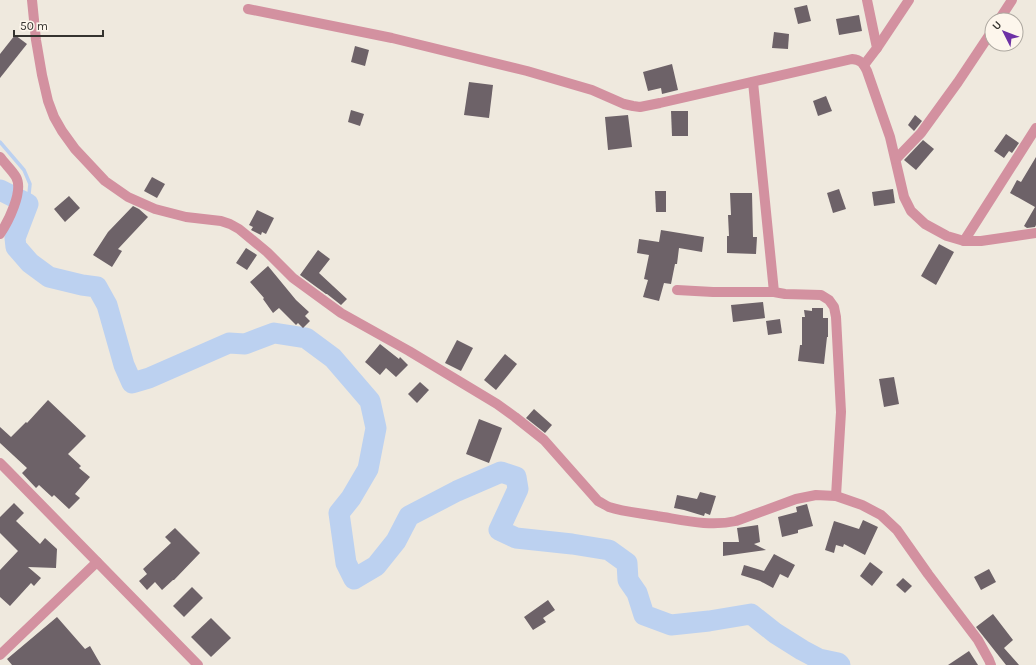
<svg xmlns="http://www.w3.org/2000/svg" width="1036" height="665" font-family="Karla,sans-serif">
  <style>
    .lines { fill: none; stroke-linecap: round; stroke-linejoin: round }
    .stream { stroke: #bcd1f0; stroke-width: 3.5 }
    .river { stroke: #bcd1f0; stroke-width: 21 }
    .building { fill: #6d6268 }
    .street { stroke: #d391a0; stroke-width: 10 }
  </style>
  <rect width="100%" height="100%" fill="#efe9de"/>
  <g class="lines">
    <!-- stream -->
    <polyline class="stream" points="0,142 24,170 30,184 28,204"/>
    <!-- river -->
    <polyline class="river" points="0,190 28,204 15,238 16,247 30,263 49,277 82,285 97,287 107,305 124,365 132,383 149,378 229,343 245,344 274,333 306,338 333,358 370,401 376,428 368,469 351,498 339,513 346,563 354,579 376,566 396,541 409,516 457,491 501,472 516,477 518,489 499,530 516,538 572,544 609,550 627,563 628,580 637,593 644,615 671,625 709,621 751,614 775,633 802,650 819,659 838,663 840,665"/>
  </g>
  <!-- building -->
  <g class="building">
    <polygon points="807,5 811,21 798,24 794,8"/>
    <polygon points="859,15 862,31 839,35 836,19"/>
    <polygon points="774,32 789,34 788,49 772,48"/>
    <polygon points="15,35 27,44 0,78 0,54"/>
    <polygon points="355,46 369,50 365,66 351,62"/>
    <polygon points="672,64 678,90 662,94 661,88 648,91 643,72"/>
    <polygon points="469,82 493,85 489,118 464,115"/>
    <polygon points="826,96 832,111 818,116 813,101"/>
    <polygon points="351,110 364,114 360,126 348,122"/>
    <polygon points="671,111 688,111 688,136 672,136"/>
    <polygon points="628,115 632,147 608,150 605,117"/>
    <polygon points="915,115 922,121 914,131 908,125"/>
    <polygon points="1006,134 1019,143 1012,153 1009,151 1004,158 994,151"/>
    <polygon points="923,140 934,149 916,170 904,160"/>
    <polygon points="1036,157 1036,225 1035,227 1027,228 1024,226 1035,207 1010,193 1017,180 1021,182"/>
    <polygon points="152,177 165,184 157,198 144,191"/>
    <polygon points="839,189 846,209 833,213 827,193"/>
    <polygon points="893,189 895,203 874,206 872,192"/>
    <polygon points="655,191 666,191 666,212 656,212"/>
    <polygon points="730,193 752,193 753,237 757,237 756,254 727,253 727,236 729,236 728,215 731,215"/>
    <polygon points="69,196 80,208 65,222 54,209"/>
    <polygon points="133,206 139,209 148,217 118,249 122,251 112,267 93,255 108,232"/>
    <polygon points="257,210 274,218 266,234 262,232 261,235 251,230 253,227 249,225"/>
    <polygon points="661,230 704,237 702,252 679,248 677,264 675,264 671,284 664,283 659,301 643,297 648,280 644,279 649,255 637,253 639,239 659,242"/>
    <polygon points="939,244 954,252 936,285 921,276"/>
    <polygon points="246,248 257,255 247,270 236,263"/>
    <polygon points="318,250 330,259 319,273 347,299 341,305 327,294 326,294 300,275"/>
    <polygon points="268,266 296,300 309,312 305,316 310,321 303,328 298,323 296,325 279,308 273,313 263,299 264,298 250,282"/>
    <polygon points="763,302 765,318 733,322 731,305"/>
    <polygon points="812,308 823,308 823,318 828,318 828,337 827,337 824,364 798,361 800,345 802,345 802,317 805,317 804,310 812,311"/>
    <polygon points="780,319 782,333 768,335 766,321"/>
    <polygon points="457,340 473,348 461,371 445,363"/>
    <polygon points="380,344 399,359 400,357 408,365 396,377 386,368 380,375 365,362"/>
    <polygon points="505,354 517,364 496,390 484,380"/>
    <polygon points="894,377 899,404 884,407 879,379"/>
    <polygon points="420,382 429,390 417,403 408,394"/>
    <polygon points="48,400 86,436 68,454 81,466 79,468 90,477 75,494 80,498 69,509 54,495 52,497 39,485 36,488 22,473 27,468 0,443 0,427 11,437 26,422 27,423"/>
    <polygon points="534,409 552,425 545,433 526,418"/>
    <polygon points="479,419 502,428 489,463 466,454"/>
    <polygon points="700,492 716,496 710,515 705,513 704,516 684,510 674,508 677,495 697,499"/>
    <polygon points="14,503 24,513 16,521 40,544 45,538 57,549 56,568 28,567 41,578 34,586 31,583 10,606 0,597 0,570 18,551 0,533 0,517"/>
    <polygon points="807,504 813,526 798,530 798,533 782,537 778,517 797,512 796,507"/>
    <polygon points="863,520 878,527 865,555 844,544 843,547 836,545 834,553 825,550 834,521 859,529"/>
    <polygon points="758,525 760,542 754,544 766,550 723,556 723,542 739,542 737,528"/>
    <polygon points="175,528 200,553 174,580 173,580 162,590 155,582 147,590 139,581 147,574 143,569 171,543 165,537"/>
    <polygon points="774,554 795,565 788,578 780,574 773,588 760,581 741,575 744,565 764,571"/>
    <polygon points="870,562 883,572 872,586 860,576"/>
    <polygon points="989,569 996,582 981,590 974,577"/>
    <polygon points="903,578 912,586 905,593 896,585"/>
    <polygon points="192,587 203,598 184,617 173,606"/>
    <polygon points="548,600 555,610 543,618 546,622 533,630 524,617"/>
    <polygon points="993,614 1013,640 1004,648 1019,665 1006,665 976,627"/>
    <polygon points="57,617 85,649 90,646 101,665 12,665 7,659"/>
    <polygon points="211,618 231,638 211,657 191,637"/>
    <polygon points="969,651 978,665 948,665"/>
  </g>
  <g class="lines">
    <!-- street -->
    <g class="street">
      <path d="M32,0L36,40L42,75L48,101L54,117L62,131L75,149L105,181L128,197L155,209L186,217L221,221L230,224L239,229L267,252L293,278L341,313L409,351L497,404L515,417L544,440L598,501C602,503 605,505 609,507C624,512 641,513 657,516C683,520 710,527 736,521L796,499L816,495L836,496L862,505L881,515L897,530L928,574L978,640L989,660L991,665"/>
      <path d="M248,9L392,38L527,71L592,90L624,104L633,106L640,107L660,103L852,59C861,60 863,63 867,71L890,137L904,197L911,211L925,224L947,236L964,241H981L1036,233"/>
      <polyline points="999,20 1012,0"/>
      <polyline points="877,48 909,0"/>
      <polyline points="864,65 877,48 867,0"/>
      <polyline points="753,82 774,292 785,294 821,295 829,300 834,307 836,317 841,412 836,496"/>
      <path d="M0,157C5,164 12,170 16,177C24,191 8,222 0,234"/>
      <polyline points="896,159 921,133 958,82 992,31"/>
      <polyline points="964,241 1036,128"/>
      <polyline points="677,290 713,292 774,292"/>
      <polyline points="0,463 8,471 198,665"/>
      <polyline points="0,655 97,562"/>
    </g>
  </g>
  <!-- north arrow -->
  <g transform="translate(1004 32) rotate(312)"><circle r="19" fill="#fdf6ec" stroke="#ada8a0"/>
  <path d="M0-3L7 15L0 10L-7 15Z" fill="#6d30a5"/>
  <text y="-6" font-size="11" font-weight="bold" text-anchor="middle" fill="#35332f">U</text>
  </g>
  <!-- scale -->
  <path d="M14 30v6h89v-6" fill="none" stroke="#35332f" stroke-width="2"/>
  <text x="20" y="30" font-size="12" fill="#35332f" stroke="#fdf6ec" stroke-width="3" paint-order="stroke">50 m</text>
</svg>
